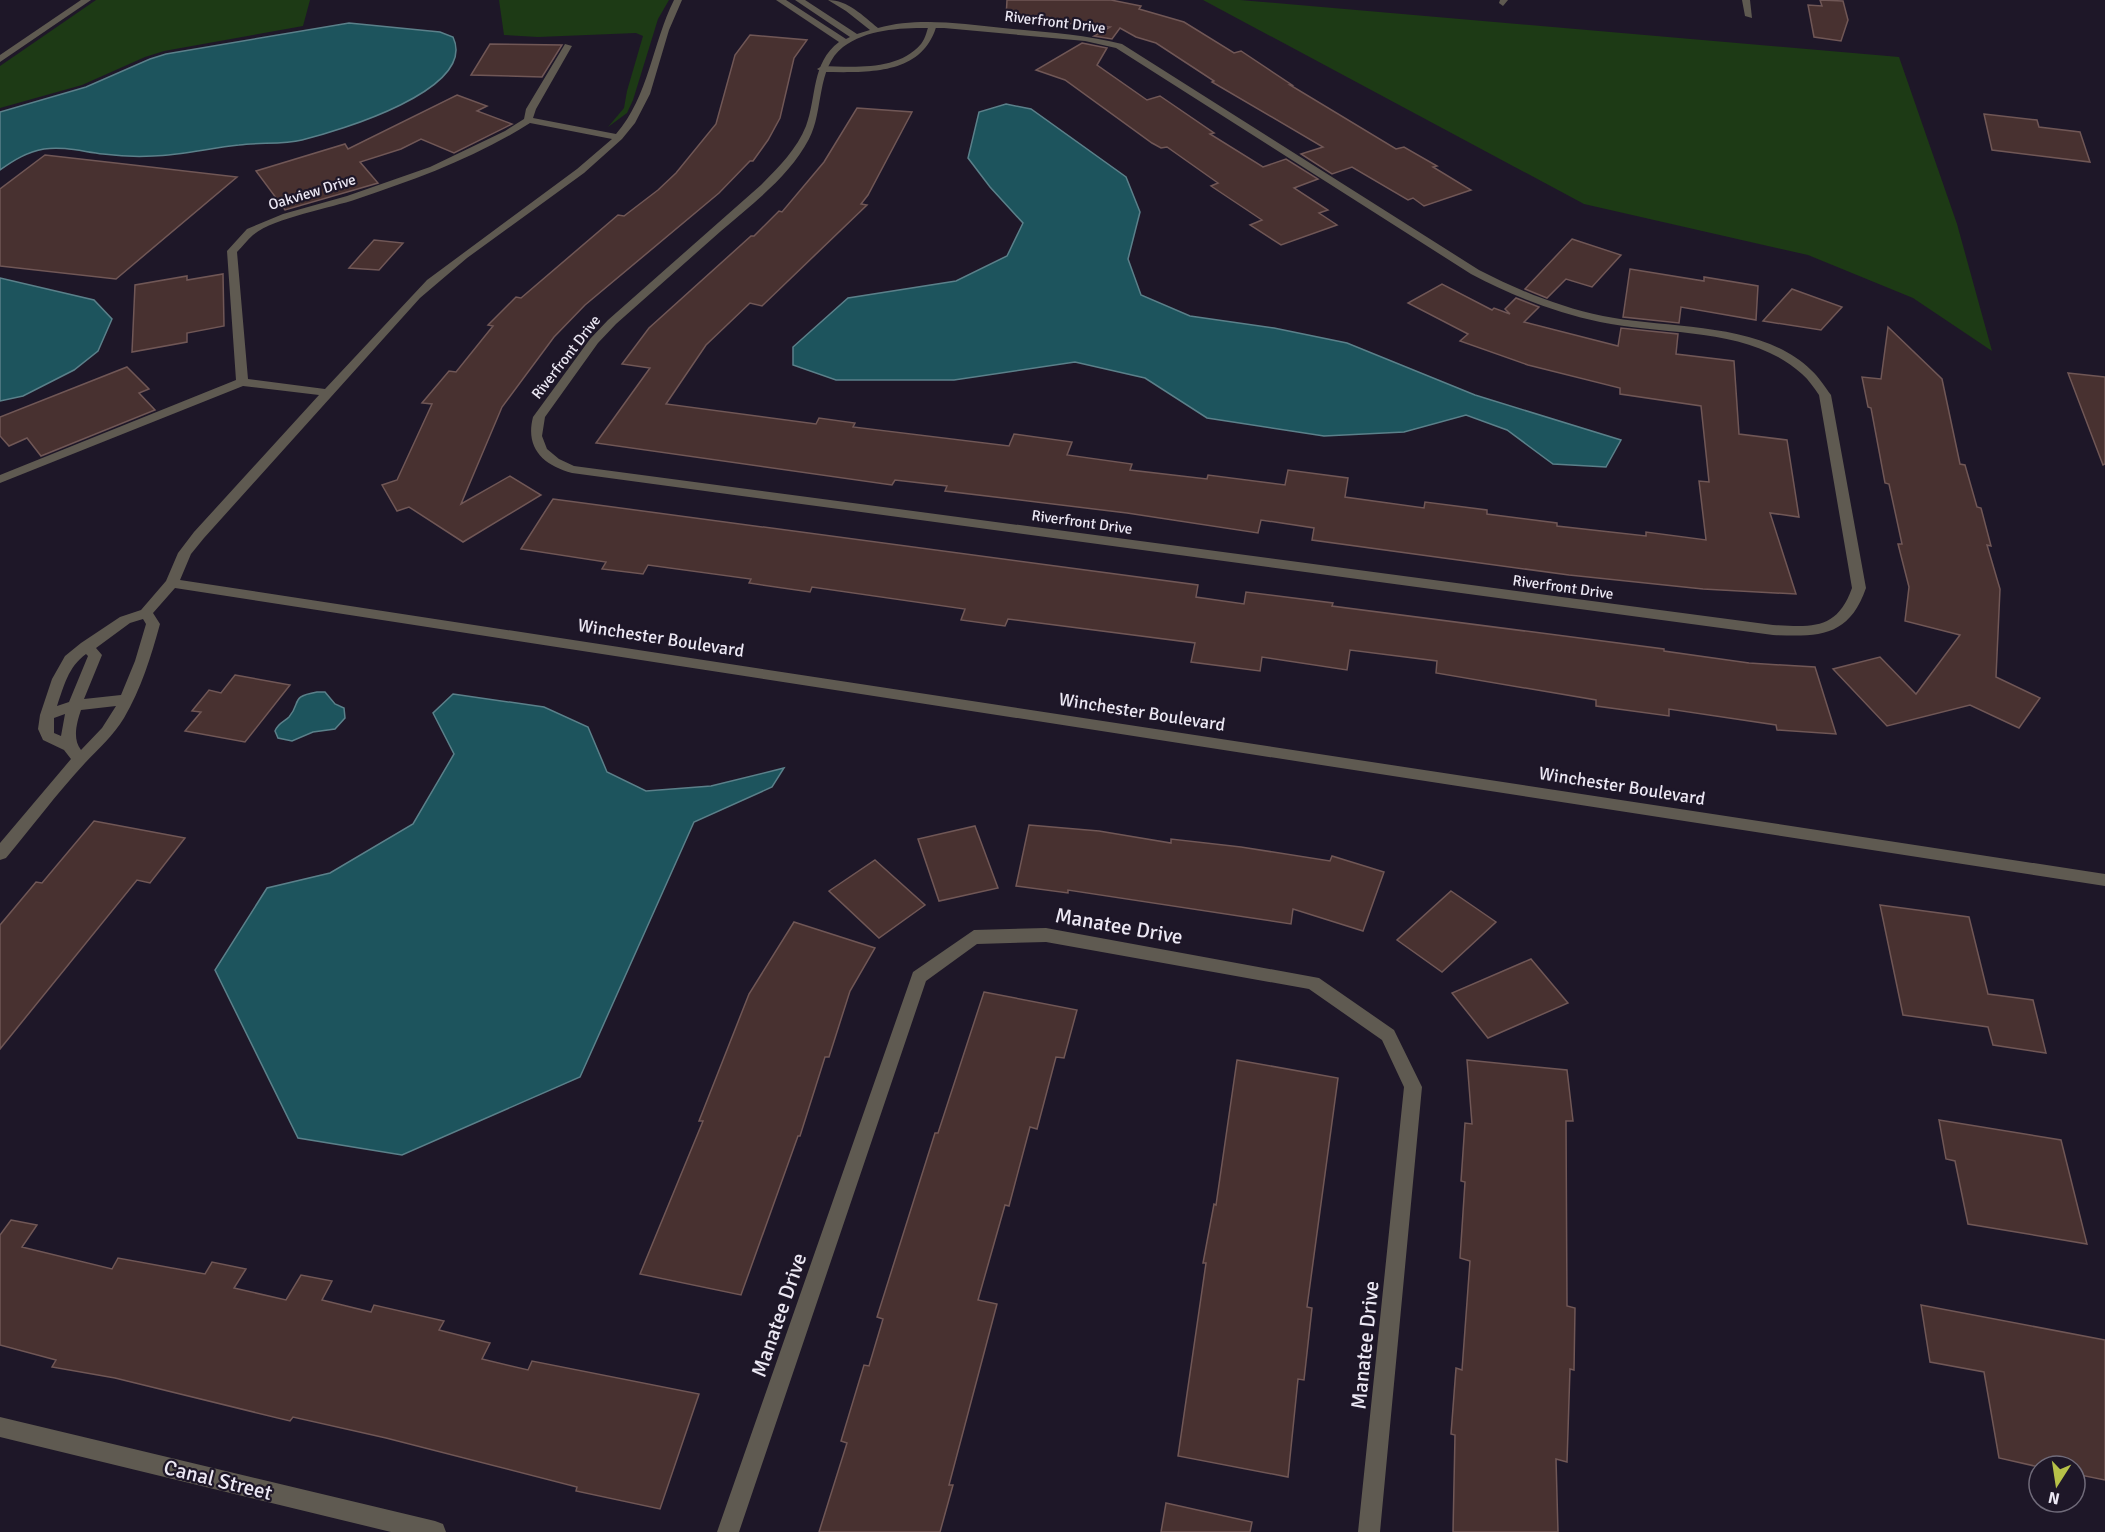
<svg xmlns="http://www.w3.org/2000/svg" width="2105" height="1532" font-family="Signika,sans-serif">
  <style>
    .green { fill: #1d3a15 }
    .water { fill: #1d545d; stroke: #5b808a; stroke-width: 1.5 }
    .building { fill: #483130; stroke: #705756; stroke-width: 1.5 }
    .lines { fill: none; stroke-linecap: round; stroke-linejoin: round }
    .lane { fill: #5f5a51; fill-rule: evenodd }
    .street { fill: #5f5a51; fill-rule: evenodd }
    .labels { text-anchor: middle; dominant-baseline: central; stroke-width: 4.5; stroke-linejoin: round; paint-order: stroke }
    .far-street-label { font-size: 15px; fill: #ece8f4; stroke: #1e1728 }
    .street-label { font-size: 18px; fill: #ece8f4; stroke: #1e1728 }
    .near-street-label { font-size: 21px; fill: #ece8f4; stroke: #1e1728 }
  </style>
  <rect width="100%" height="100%" fill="#1e1728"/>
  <!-- green -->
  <g class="green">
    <polygon points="96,0 310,0 303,26 164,51 145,57 82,85 0,108 0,66"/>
    <polygon points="499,0 669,0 658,19 633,100 627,113 608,127 624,108 627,91 643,36 636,33 538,37 504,35"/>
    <polygon points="1203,0 1240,0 1899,57 1957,224 1992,351 1913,298 1808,255 1584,204"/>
  </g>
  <!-- water -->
  <g class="water">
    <path d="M349,23L440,32L453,37C478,90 338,131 302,140C282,145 259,142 239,145C210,148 182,155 153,156C137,157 119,156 103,154C84,152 64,146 44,149C27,152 14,160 0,170V112L86,87L150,59L166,54Z"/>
    <polygon points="1006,104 1031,109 1126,177 1140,212 1128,259 1141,295 1190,316 1274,328 1347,343 1475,395 1621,440 1606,467 1553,464 1507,430 1466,415 1404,432 1324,436 1207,418 1145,378 1075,362 954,380 836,380 793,365 793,347 848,298 956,281 1007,256 1023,223 990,187 968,158 979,112"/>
    <polygon points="0,278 94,300 112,319 98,351 74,370 23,396 0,401"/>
    <path d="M317,692H325L335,704L344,708L345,718L335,729L313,732L292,741L278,738L275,731C278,723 284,722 289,717C302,702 289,697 317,692Z"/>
    <polygon points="453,694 544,707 588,727 607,772 646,791 711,786 784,768 772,787 694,822 580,1077 402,1155 298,1138 215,970 267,888 330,873 413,824 454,754 433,713"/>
  </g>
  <!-- building -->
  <g class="building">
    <polygon points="1007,0 1111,0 1141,6 1139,9 1184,22 1234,53 1241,51 1292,85 1290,85 1396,149 1404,147 1437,166 1433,167 1471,190 1424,206 1413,198 1408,200 1352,167 1332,174 1301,154 1323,147 1212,82 1214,81 1156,43 1136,37 1120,28 1112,39 1094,36 1110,27 1006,18"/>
    <polygon points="1820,0 1843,1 1848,20 1841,41 1814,37 1808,5 1822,6"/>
    <polygon points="750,35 807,40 794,58 780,118 768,140 753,161 750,161 719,193 585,305 554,337 502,407 461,504 510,476 541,495 463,542 409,507 397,511 382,485 397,480 432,404 422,403 449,371 456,372 493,326 488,325 516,297 521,298 618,215 624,216 658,190 676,173 716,124 735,55"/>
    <polygon points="1082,43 1107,48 1097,65 1147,100 1160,96 1214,133 1210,134 1263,167 1286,159 1318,179 1294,188 1328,210 1319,213 1337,225 1281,245 1250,225 1262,220 1211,186 1218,183 1167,147 1161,148 1152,143 1065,80 1036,70"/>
    <polygon points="490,44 562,45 542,77 471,75"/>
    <polygon points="457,95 487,106 477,111 512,124 454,153 421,139 401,149 360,162 378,183 285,210 256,171 345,144 348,149"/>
    <polygon points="857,108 912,112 868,195 861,204 867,205 762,306 750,303 706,345 666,404 816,424 819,418 855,423 853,427 1009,446 1014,434 1072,442 1067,455 1132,464 1130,470 1207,479 1208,475 1285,485 1288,470 1348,478 1345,497 1424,508 1425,502 1487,510 1487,514 1557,523 1557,526 1646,536 1646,532 1706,540 1699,481 1709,482 1701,406 1620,394 1620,388 1528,365 1460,341 1468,334 1408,303 1442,284 1492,310 1494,308 1510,314 1505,309 1516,298 1539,307 1524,322 1618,346 1621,328 1678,334 1676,354 1734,361 1739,434 1787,440 1799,517 1770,513 1796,594 1703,589 1569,575 1312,540 1314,528 1261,520 1258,533 1127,513 945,491 947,486 895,480 892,485 596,443 650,368 622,364 649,328 751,236 754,236 779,211 782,212 824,162"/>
    <polygon points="1984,114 2037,120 2039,127 2080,132 2090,162 1992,150"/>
    <polygon points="45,155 133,165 237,177 116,279 0,266 0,189"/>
    <polygon points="1572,239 1621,255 1592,287 1566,279 1547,298 1525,289"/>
    <polygon points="374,240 403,243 379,270 349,268"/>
    <polygon points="1630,269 1704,281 1704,277 1758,286 1756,320 1681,307 1679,323 1623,317"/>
    <polygon points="223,274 224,326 187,333 187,342 132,352 135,285 187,276 187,280"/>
    <polygon points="1792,289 1842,307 1821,330 1763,321"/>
    <polygon points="1888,327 1942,379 1960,464 1965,465 1977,507 1981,508 1991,546 1987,545 2000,589 1996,677 2040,698 2019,728 1970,705 1887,726 1833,669 1880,657 1916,694 1960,635 1905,621 1909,587 1898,544 1902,544 1889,484 1885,483 1871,408 1868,407 1862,377 1881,379"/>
    <polygon points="127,367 149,389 139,393 155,410 41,456 27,438 9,446 0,436 0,417"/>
    <polygon points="2068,373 2105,377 2105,464 2103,465"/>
    <polygon points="553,499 1198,585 1196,597 1244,604 1246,592 1333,603 1332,606 1664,649 1664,651 1749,663 1815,667 1836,734 1777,730 1776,725 1669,709 1669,716 1596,706 1596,700 1436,673 1437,661 1350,650 1347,670 1262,657 1260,671 1191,662 1195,643 1008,619 1005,626 961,620 965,609 812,587 810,592 749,583 751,579 648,565 643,574 602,569 606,562 521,549"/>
    <polygon points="235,675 290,685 245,742 185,731 201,712 192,711 209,690 221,693"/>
    <polygon points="94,821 185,838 150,883 137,880 0,1049 0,925 36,882 42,883"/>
    <polygon points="1029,825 1099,831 1171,843 1171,839 1241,847 1330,861 1332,856 1384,872 1363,931 1293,909 1291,924 1068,890 1068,893 1016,886"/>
    <polygon points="975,826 998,888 939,901 918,839"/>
    <polygon points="875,860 925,905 879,938 829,891"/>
    <polygon points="1451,891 1496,922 1442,972 1397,940"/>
    <polygon points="1880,905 1969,917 1988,994 2033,1000 2046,1053 1993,1045 1988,1027 1903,1015"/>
    <polygon points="794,922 875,948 850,991 829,1057 825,1057 800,1136 798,1136 741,1295 640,1274 703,1121 699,1121 749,994"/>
    <polygon points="1531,959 1568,1003 1488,1038 1452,993"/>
    <polygon points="984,992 1077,1010 1064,1058 1056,1057 1037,1129 1030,1127 1009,1206 1005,1205 978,1300 997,1304 949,1485 953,1485 940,1532 819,1532 847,1443 841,1441 864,1365 869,1366 883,1319 877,1317 935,1133 938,1133"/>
    <polygon points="1237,1060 1338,1078 1307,1307 1312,1308 1304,1380 1298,1379 1288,1477 1178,1456 1206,1263 1203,1263 1214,1204 1216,1205"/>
    <polygon points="1467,1060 1567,1070 1573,1121 1566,1121 1567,1306 1575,1308 1574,1370 1570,1369 1567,1462 1556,1459 1558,1532 1453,1532 1455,1435 1451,1434 1456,1368 1462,1370 1470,1261 1460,1258 1465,1182 1461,1181 1465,1123 1472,1124"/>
    <polygon points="1939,1120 2061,1140 2087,1244 1968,1224 1955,1161 1946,1159"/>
    <polygon points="11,1220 37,1225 22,1247 112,1269 118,1258 205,1274 212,1262 246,1269 234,1288 286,1300 301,1275 332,1281 322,1300 371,1312 374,1305 444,1321 439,1330 490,1343 482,1359 528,1370 532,1361 699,1394 660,1509 576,1491 577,1487 386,1438 293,1417 290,1421 115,1378 52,1367 56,1360 0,1345 0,1235"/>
    <polygon points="1921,1305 2105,1340 2105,1480 2075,1474 2075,1466 2039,1467 1999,1458 1984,1372 1930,1362"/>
    <polygon points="1166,1503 1252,1522 1250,1532 1161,1532"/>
  </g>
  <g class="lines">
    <!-- lane -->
    <path class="lane" d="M930,22L937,24C923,77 866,72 822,72L817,69L822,66C854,67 898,71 921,44C926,38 927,29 930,22Z"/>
    <!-- street -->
    <g class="street">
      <polygon points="81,0 91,0 0,62 0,55"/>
      <path d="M674,0H682L669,30L650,94L635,123L622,139L584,173L467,258L420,298L204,538L191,554L180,580L2105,874V886L175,588L153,613L160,624C151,657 141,689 124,718C113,736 99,748 85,763C57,793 32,827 6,858L0,860V843L71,759L64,750L43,740L38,729L40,715L52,679L65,656L81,643L120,617L141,610L166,581L178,553L194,532L319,395L243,386L0,483V475L236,380L227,251L247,229L283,214L347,196L430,167L505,131L524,119L526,109L565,44L572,46L536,109L533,118L616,134C649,96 652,44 674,0ZM530,123L612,139L577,169L427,280L325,389L248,379L237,252C243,246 247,240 253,235C273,218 331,208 357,199C417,179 477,157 530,123ZM143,619L146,624L135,661L121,695L84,699L102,655L96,648L130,623ZM86,654L88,656L69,702L57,706C64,686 68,667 86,654ZM116,706L102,728L81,750C72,739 77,722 81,710ZM65,714L61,736L54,733V718Z"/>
      <path d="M776,0H786L846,39L850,37L795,0H805L857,34L870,30L846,11L828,0C848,0 863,16 878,28C918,17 962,24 1003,28C1043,32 1083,34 1122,44L1479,270C1518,290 1559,307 1603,316C1666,329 1762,321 1811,370C1819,377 1825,387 1831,395L1866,588C1849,637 1819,637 1773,635L572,473C543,465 525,448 533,417L590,339L608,320L761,185C778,168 797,149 806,126C817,97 811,63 839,42ZM944,28L1085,41L1116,48L1471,274C1512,296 1555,312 1600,322C1666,336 1749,326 1802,374C1809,380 1814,388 1819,395L1852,588C1837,630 1813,627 1773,625L574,466L559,459L547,449L542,436L545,417L598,343L616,324C651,293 686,262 721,231C753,203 789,177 809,139C824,111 816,68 843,47C871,26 911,28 944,28Z"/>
      <polygon points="1500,0 1508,0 1503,6 1499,3"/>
      <polygon points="1742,0 1750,0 1752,18 1745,16"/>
      <polygon points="1046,928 1319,978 1394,1030 1422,1087 1380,1532 1358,1532 1404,1087 1382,1040 1309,989 1046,942 977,944 926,981 739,1532 717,1532 913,972 974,930"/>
      <polygon points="0,1417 435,1521 443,1524 446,1532 391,1532 0,1437"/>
    </g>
  </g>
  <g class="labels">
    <!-- far-street labels -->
    <g class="far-street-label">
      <text transform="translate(1055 22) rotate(7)">Riverfront Drive</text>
      <text transform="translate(312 192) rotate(-17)">Oakview Drive</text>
      <text transform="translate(566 357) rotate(-52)">Riverfront Drive</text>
      <text transform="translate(1082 522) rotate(8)">Riverfront Drive</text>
      <text transform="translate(1563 587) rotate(8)">Riverfront Drive</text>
    </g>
    <!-- street labels -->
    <g class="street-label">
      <text transform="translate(661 638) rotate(9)">Winchester Boulevard</text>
      <text transform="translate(1142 712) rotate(9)">Winchester Boulevard</text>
      <text transform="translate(1622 786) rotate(9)">Winchester Boulevard</text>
    </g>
    <!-- near-street labels -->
    <g class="near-street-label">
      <text transform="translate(1119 926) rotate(10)">Manatee Drive</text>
      <text transform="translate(779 1315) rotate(-71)">Manatee Drive</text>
      <text transform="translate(1365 1345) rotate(-84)">Manatee Drive</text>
      <text transform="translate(218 1480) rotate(14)">Canal Street</text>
    </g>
  </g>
  <!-- north arrow -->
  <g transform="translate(2057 1484) rotate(192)"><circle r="28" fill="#1e1728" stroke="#706b7a" stroke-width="1.5"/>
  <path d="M0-4.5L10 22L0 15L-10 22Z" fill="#b7c148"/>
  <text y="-9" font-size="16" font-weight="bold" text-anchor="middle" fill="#ece8f4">N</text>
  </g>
</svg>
